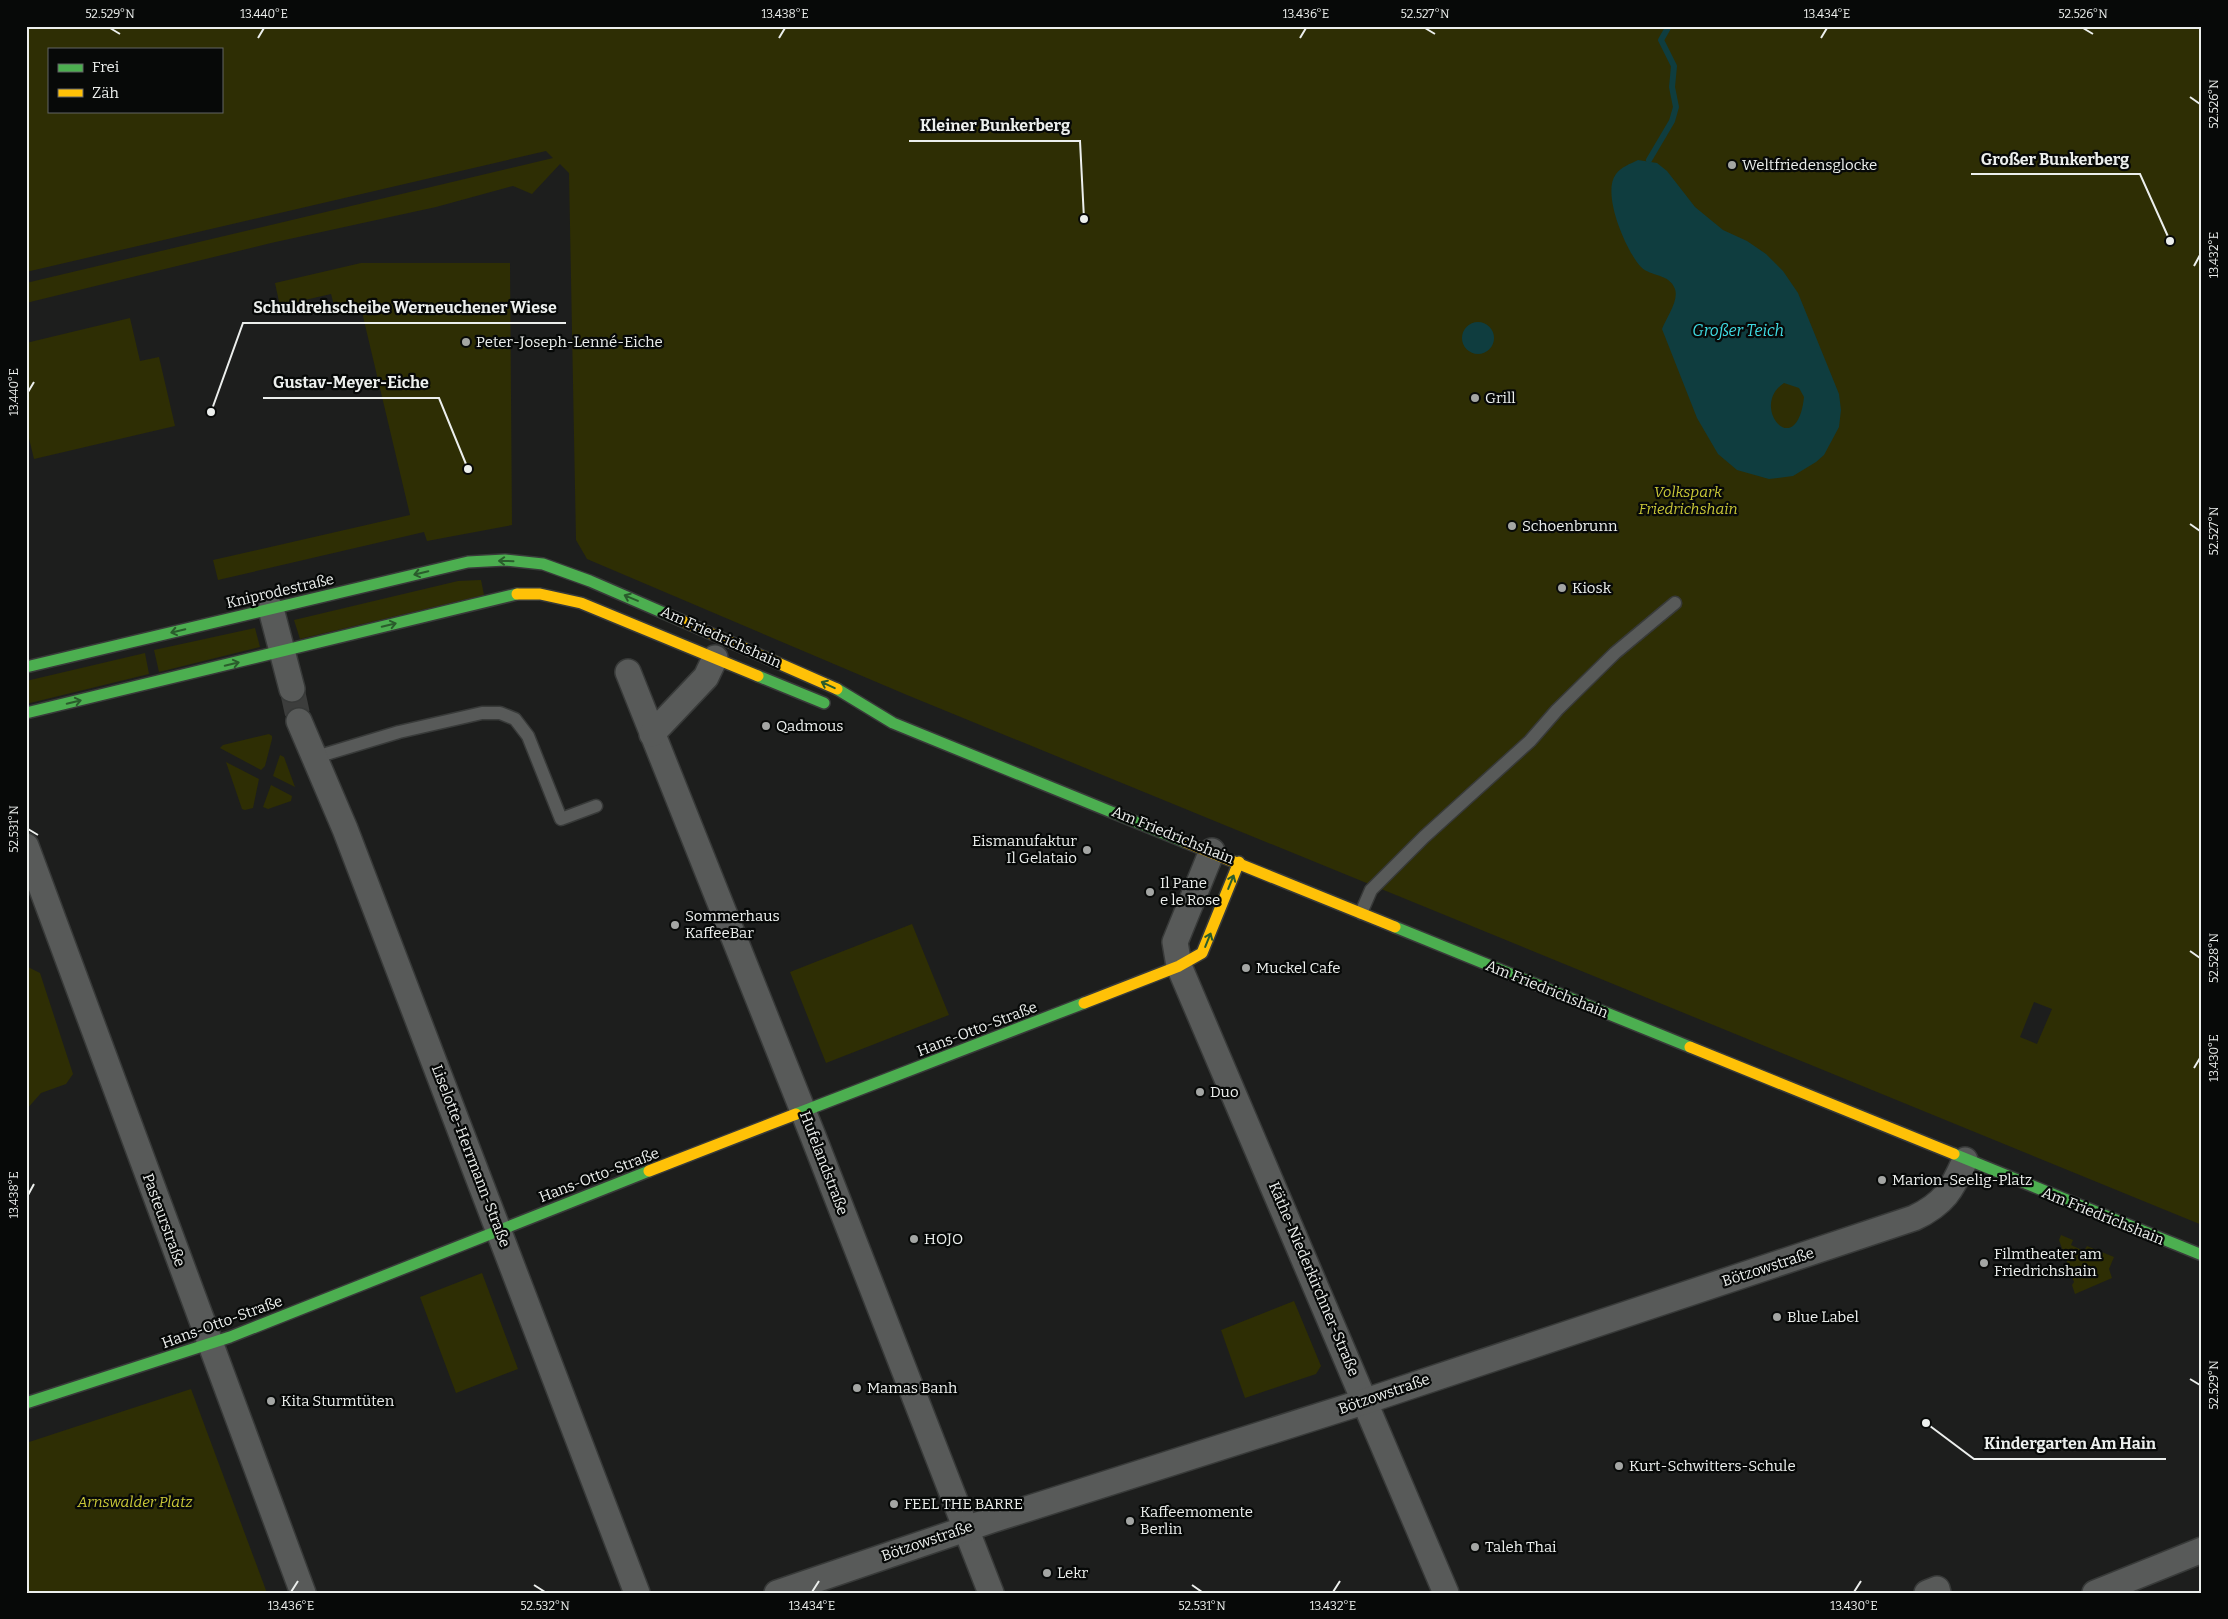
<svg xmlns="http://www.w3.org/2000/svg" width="2228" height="1619" font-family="Bitter,serif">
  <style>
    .green { fill: #2e2e04; fill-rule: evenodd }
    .water { fill: #0f3d3f; fill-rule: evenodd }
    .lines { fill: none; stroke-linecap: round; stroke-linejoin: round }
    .stream { stroke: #0f3d3f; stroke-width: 6 }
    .street-tunnel { stroke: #3c3d3c; stroke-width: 25; stroke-dasharray: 25 12; stroke-linecap: butt }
    .lane-casing { stroke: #383a39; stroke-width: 15 }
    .street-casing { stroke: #383a39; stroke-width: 28 }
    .fast-casing { stroke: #383a39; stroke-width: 14 }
    .slow-casing { stroke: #383a39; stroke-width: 14 }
    .lane { stroke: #585a59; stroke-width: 12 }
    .street { stroke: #585a59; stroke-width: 25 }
    .fast { stroke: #4caf50; stroke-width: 11 }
    .slow { stroke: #ffc107; stroke-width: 11 }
    .oneway { stroke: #2a5c2c }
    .ticks { fill: none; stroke: #ecefed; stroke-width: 2 }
    .poi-dot { fill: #a4a6a4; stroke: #070908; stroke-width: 2 }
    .labels { text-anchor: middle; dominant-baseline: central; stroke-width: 4.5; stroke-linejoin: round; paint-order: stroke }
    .poi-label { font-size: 15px; fill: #ecefed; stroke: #070908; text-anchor: start }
    .park-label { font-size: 15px; font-style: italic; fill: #c9c737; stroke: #070908 }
    .street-label { font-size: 15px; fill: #ecefed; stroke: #070908 }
    .water-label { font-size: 16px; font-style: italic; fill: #3fdbe2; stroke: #070908 }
    .leader { fill: none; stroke: #ecefed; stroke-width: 2 }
    .callout-dot { fill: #ecefed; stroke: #070908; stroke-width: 2 }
    .callout-label { font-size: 16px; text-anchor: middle; font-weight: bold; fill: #ecefed; stroke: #070908; stroke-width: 4.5; stroke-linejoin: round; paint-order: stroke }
    .neatline { fill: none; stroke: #ecefed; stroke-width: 2 }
    .ticks-label { font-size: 12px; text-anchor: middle; fill: #ecefed }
  </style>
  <rect width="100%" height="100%" fill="#1d1e1d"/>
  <!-- green -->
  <g class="green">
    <path d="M26,26H2202V1225L907,695L587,559L576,540L569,173L560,164L532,194L513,186L436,207L271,243L26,303V283L553,158L546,151L26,272ZM49,49H221V111H49ZM2034,1002L2052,1009L2037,1044L2020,1037Z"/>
    <polygon points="361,263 510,263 512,525 427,541 424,532 218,580 213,560 410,515 361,308 336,313 331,294 283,305 284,310 281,311 275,283"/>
    <polygon points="130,318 140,361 159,357 175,426 34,459 26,426 26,343"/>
    <polygon points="481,580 484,595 300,639 294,620 458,581"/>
    <polygon points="255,628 260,647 159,672 154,650"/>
    <polygon points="145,653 149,674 26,704 26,681"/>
    <polygon points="269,734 272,736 272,739 265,766 261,770 220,748 223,745"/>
    <polygon points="280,755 284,757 295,787 273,776"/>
    <polygon points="226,762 259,779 253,808 245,810 242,809"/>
    <polygon points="271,785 292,796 291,801 268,809 263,807"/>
    <polygon points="912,924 949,1015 826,1063 790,972"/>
    <polygon points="26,966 40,973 73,1074 66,1084 41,1093 26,1110"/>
    <polygon points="2061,1235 2073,1240 2071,1245 2084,1251 2087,1246 2114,1257 2109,1269 2112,1278 2075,1294 2072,1285 2074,1282 2059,1240"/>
    <polygon points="482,1273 518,1369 456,1393 420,1297"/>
    <polygon points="1294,1301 1321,1366 1316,1374 1245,1398 1221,1330"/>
    <polygon points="191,1389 267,1593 26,1593 26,1443"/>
  </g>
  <!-- water -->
  <g class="water">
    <path d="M1638,160L1657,163L1667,171L1695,207L1723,230L1747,241L1766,254L1783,271L1798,293L1839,394L1841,410L1839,427L1824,455L1816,462L1793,476L1769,479L1737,470L1718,454L1697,418L1662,329C1666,318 1679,301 1675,289C1669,273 1651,277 1641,267C1626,251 1601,193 1616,174C1621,167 1630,164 1638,160ZM1784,383L1799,388L1804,397C1797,463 1748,407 1784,383Z"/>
    <circle cx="1478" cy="338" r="16"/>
  </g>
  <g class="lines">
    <!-- stream -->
    <polyline class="stream" points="1649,160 1672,121 1676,107 1672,87 1674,66 1661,40 1669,26"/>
    <!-- street-tunnel -->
    <polyline class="street-tunnel" points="292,689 299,721"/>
    <!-- lane casing -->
    <g class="lane-casing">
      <g id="lane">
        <polyline points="316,757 399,732 482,713 500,713 515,719 528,736 561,819 596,806"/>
        <polyline points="1361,913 1371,890 1424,837 1530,741 1557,710 1615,653 1675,603"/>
      </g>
    </g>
    <!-- street casing -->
    <g class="street-casing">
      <g id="street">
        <polyline points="271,609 292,689"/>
        <polyline points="628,672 813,1136 991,1593"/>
        <polyline points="299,721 345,829 637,1593"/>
        <polyline points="652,734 706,677 715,658"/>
        <polyline points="26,846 303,1593"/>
        <polyline points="1212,851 1175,942 1179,966 1446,1593"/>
        <path d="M777,1593L992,1520L1366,1401L1914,1218C1944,1204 1952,1190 1965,1160"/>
        <polyline points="1927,1593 1937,1589 1938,1593"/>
        <polyline points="2095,1593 2202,1550"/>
      </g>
    </g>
    <!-- fast casing -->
    <g class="fast-casing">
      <g id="fast">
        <polyline points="26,667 468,562 505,560 543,564 590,581 680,620"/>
        <polyline points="758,676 824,703"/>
        <polyline points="837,689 893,723 1185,842"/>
        <polyline points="26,713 517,594"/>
        <polyline points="1395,927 1690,1047"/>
        <polyline points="796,1114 1084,1003"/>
        <polyline points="1954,1154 2202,1255"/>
        <polyline points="26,1403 230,1337 649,1171"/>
      </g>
    </g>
    <!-- slow casing -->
    <g class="slow-casing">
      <g id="slow">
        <polyline points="517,594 540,594 581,603 758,676"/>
        <polyline points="680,620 837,689"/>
        <polyline points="1185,842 1395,927"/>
        <polyline points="1084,1003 1179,966 1202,953 1239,862"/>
        <polyline points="1690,1047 1954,1154"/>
        <polyline points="649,1171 796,1114"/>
      </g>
    </g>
    <!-- lane -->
    <use href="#lane" class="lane"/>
    <!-- street -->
    <use href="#street" class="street"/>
    <!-- fast -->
    <use href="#fast" class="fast"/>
    <!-- slow -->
    <use href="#slow" class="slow"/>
  </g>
  <!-- one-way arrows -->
  <defs><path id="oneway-shaft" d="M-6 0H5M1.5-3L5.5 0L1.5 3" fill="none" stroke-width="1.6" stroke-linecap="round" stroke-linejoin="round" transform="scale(1.25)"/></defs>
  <g class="oneway">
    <use href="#oneway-shaft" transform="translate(506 561) rotate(-179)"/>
    <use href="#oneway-shaft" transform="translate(421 573) rotate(167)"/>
    <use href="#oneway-shaft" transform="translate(631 598) rotate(-157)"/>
    <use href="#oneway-shaft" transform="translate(389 625) rotate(-14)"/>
    <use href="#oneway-shaft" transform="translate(178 631) rotate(167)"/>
    <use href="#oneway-shaft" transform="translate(232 664) rotate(-14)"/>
    <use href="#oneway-shaft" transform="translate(828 685) rotate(-155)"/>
    <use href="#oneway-shaft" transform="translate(74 702) rotate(-14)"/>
    <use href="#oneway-shaft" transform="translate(1231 882) rotate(-68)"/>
    <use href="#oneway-shaft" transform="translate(1208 940) rotate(-68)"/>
  </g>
  <!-- ticks -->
  <path class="ticks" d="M110,28L120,34M1425,28L1435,34M2083,28L2093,34M258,38L264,28M779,38L785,28M1300,38L1306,28M1821,38L1827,28M2190,97L2200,104M2194,266L2200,255M28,392L34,382M2190,524L2200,531M28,829L38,835M2190,951L2200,958M2194,1068L2200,1058M28,1195L34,1184M2190,1379L2200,1385M534,1585L545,1592M1192,1585L1202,1592M291,1592L298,1581M812,1592L819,1581M1333,1592L1340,1581M1854,1592L1861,1581"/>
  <!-- markers -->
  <g class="poi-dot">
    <circle cx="1732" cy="165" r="5"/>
    <circle cx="466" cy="342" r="5"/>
    <circle cx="1475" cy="398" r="5"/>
    <circle cx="1512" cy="526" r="5"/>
    <circle cx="1562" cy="588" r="5"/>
    <circle cx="766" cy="726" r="5"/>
    <circle cx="1087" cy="850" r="5"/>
    <circle cx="1150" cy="892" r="5"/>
    <circle cx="675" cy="925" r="5"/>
    <circle cx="1246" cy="968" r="5"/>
    <circle cx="1200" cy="1092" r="5"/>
    <circle cx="1882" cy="1180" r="5"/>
    <circle cx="914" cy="1239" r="5"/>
    <circle cx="1984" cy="1263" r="5"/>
    <circle cx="1777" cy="1317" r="5"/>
    <circle cx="857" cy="1388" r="5"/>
    <circle cx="271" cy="1401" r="5"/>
    <circle cx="1619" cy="1466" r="5"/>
    <circle cx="894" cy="1504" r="5"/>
    <circle cx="1130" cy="1521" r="5"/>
    <circle cx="1475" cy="1547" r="5"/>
    <circle cx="1047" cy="1573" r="5"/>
  </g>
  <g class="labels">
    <!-- poi labels -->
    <g class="poi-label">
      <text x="1742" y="165">Weltfriedensglocke</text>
      <text x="476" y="342">Peter-Joseph-Lenné-Eiche</text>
      <text x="1485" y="398">Grill</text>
      <text x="1522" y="526">Schoenbrunn</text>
      <text x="1572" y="588">Kiosk</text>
      <text x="776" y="726">Qadmous</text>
      <text x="1077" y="841" text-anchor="end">Eismanufaktur<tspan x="1077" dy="17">Il Gelataio</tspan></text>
      <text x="1160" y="883">Il Pane<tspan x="1160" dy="17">e le Rose</tspan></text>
      <text x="685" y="916">Sommerhaus<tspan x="685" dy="17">KaffeeBar</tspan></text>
      <text x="1256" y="968">Muckel Cafe</text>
      <text x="1210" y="1092">Duo</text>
      <text x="1892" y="1180">Marion-Seelig-Platz</text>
      <text x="924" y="1239">HOJO</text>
      <text x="1994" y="1254">Filmtheater am<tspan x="1994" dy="17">Friedrichshain</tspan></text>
      <text x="1787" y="1317">Blue Label</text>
      <text x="867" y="1388">Mamas Banh</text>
      <text x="281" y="1401">Kita Sturmtüten</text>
      <text x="1629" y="1466">Kurt-Schwitters-Schule</text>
      <text x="904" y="1504">FEEL THE BARRE</text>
      <text x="1140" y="1512">Kaffeemomente<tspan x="1140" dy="17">Berlin</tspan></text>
      <text x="1485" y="1547">Taleh Thai</text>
      <text x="1057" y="1573">Lekr</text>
    </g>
    <!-- park labels -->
    <g class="park-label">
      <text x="1688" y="492">Volkspark<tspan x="1688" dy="17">Friedrichshain</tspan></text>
      <text x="135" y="1502">Arnswalder Platz</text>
    </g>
    <!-- street labels -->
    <g class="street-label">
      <text transform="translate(280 591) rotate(-13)">Kniprodestraße</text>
      <text transform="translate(721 637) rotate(24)">Am Friedrichshain</text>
      <text transform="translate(1173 835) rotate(22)">Am Friedrichshain</text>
      <text transform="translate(1547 989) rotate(22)">Am Friedrichshain</text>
      <text transform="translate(977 1029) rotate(-21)">Hans-Otto-Straße</text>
      <text transform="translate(471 1156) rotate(69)">Liselotte-Herrmann-Straße</text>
      <text transform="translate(824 1163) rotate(69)">Hufelandstraße</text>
      <text transform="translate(599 1175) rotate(-21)">Hans-Otto-Straße</text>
      <text transform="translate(2103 1216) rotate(22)">Am Friedrichshain</text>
      <text transform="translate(164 1220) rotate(70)">Pasteurstraße</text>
      <text transform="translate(1768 1267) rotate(-18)">Bötzowstraße</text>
      <text transform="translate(1314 1279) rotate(67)">Käthe-Niederkirchner-Straße</text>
      <text transform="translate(222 1322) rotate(-20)">Hans-Otto-Straße</text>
      <text transform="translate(1384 1394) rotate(-19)">Bötzowstraße</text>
      <text transform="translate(927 1541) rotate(-19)">Bötzowstraße</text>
    </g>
    <!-- water labels -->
    <g class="water-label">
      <text x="1738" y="330">Großer Teich</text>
    </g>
  </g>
  <!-- callouts -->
  <path class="leader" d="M1084 219L1080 141H909M2170 241L2140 174H1971M211 412L243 323H566M468 469L439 398H263M1926 1423L1974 1459H2166"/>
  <g class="callout-dot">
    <circle cx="1084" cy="219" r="5"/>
    <circle cx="2170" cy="241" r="5"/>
    <circle cx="211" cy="412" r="5"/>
    <circle cx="468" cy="469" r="5"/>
    <circle cx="1926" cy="1423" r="5"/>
  </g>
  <g class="callout-label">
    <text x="995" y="131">Kleiner Bunkerberg</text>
    <text x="2055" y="165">Großer Bunkerberg</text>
    <text x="405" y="313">Schuldrehscheibe Werneuchener Wiese</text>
    <text x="351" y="388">Gustav-Meyer-Eiche</text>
    <text x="2070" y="1449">Kindergarten Am Hain</text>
  </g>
  <!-- border -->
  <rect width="2228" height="1619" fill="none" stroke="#070908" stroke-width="55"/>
  <!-- legend -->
  <rect x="48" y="48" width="175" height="65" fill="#070908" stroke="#636564"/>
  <rect x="58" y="64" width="25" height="8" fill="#4caf50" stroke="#636564"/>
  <text x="92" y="72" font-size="15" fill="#ecefed">Frei</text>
  <rect x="58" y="89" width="25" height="8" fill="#ffc107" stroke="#636564"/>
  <text x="92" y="98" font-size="15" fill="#ecefed">Zäh</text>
  <rect x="28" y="28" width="2172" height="1564" class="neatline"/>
  <g class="ticks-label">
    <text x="110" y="18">52.529°N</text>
    <text x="264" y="18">13.440°E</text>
    <text x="785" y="18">13.438°E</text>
    <text x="1306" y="18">13.436°E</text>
    <text x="1425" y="18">52.527°N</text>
    <text x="1827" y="18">13.434°E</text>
    <text x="2083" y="18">52.526°N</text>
    <text transform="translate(2214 104) rotate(-90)" y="4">52.526°N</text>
    <text transform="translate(2214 255) rotate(-90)" y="4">13.432°E</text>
    <text transform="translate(14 392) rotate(-90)" y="4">13.440°E</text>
    <text transform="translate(2214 531) rotate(-90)" y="4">52.527°N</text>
    <text transform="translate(14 829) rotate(-90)" y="4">52.531°N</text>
    <text transform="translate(2214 958) rotate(-90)" y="4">52.528°N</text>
    <text transform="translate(2214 1058) rotate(-90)" y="4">13.430°E</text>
    <text transform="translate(14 1195) rotate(-90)" y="4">13.438°E</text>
    <text transform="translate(2214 1385) rotate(-90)" y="4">52.529°N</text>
    <text x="291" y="1610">13.436°E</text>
    <text x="545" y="1610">52.532°N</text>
    <text x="812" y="1610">13.434°E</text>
    <text x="1202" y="1610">52.531°N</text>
    <text x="1333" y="1610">13.432°E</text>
    <text x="1854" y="1610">13.430°E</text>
  </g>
</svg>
